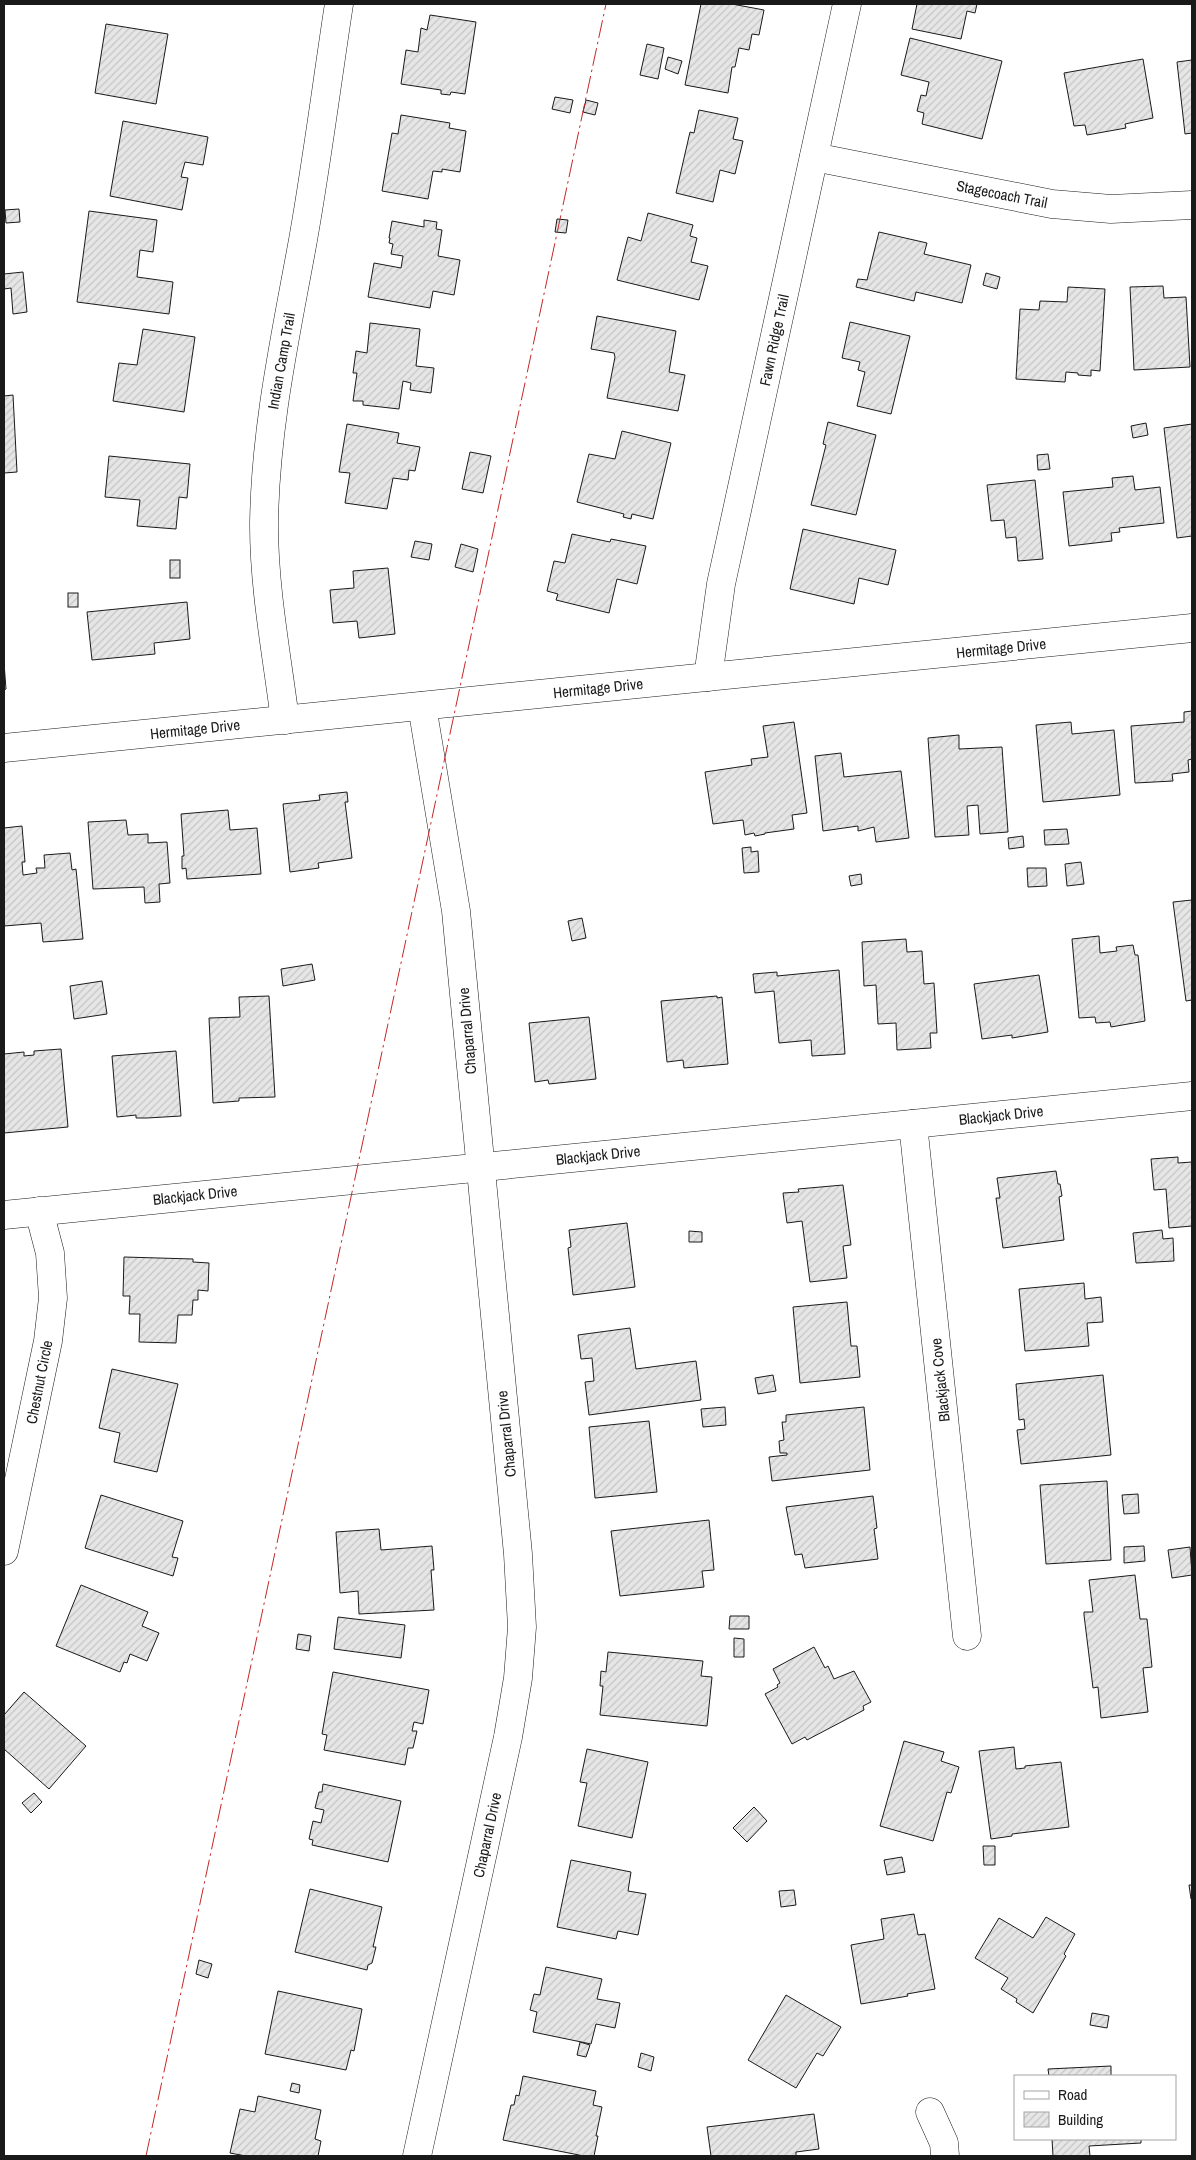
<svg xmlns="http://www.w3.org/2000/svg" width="1196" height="2160" font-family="'Archivo Narrow',sans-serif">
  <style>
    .building { fill: url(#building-hatch); stroke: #1a1a1a }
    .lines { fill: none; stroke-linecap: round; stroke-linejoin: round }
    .street-casing { stroke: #1a1a1a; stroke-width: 29 }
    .street { stroke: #fff; stroke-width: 28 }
    .power { stroke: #c62828; stroke-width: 1; stroke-dasharray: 18 4 2.5 4; stroke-linecap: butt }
    .labels { text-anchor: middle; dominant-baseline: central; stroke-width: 4; stroke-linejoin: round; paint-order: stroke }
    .street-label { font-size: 15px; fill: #1a1a1a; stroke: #fff }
  </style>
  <defs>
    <pattern id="building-hatch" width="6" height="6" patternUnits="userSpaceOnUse" patternTransform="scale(1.25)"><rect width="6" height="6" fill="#e6e6e6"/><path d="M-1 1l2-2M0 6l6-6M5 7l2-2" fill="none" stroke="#c5c5c5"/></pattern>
  </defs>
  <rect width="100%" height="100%" fill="#fff"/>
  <!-- building -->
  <g class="building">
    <polygon points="701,4 732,4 764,10 759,35 752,34 749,50 739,48 735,67 732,67 728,93 685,85"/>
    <polygon points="917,4 977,4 975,13 967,11 961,39 912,29"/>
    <polygon points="430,15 476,22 465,94 451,92 450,95 441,94 441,90 401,84 406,50 418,52 421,28 427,30"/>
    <polygon points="106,24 168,34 156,104 95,93"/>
    <polygon points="910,38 1002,61 982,139 922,124 924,113 917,111 921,95 926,96 929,82 901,75"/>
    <polygon points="647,44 664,48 658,79 640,75"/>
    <polygon points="668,57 682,61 678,74 665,69"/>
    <polygon points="1143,59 1153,118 1125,124 1126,128 1087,135 1085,125 1074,126 1064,73"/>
    <polygon points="1192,60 1192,133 1185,134 1177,62"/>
    <polygon points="555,97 573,100 570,113 552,109"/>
    <polygon points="586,100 598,103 595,115 583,112"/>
    <polygon points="699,110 738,118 733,139 743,141 735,174 720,170 713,202 676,193 690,132 694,133"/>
    <polygon points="401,115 450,123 449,128 466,131 460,172 442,169 442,172 433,171 428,199 382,191 392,133 398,134"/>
    <polygon points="123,121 208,137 203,165 185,162 181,177 188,178 182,210 110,196"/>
    <polygon points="19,209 20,222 6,223 5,210"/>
    <polygon points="89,211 157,220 153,252 140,250 137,277 173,282 169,314 77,302"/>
    <polygon points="648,213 693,225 690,236 697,238 691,262 708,266 699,300 617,280 628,237 641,241"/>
    <polygon points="557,219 568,220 566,233 555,232"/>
    <polygon points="424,220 437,222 436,229 442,230 438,256 460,260 454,295 433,291 430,308 368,297 374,263 401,268 403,256 391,254 393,244 389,243 390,238 389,238 392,221 424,227"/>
    <polygon points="879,232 927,243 924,254 971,265 962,303 916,292 914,301 856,287 858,279 867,280"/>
    <polygon points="23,272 27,312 13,314 11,288 4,289 4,274"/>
    <polygon points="986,273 1000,277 997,289 983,285"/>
    <polygon points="1163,286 1164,298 1186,297 1190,367 1134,370 1130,287"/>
    <polygon points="1068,287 1105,289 1100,371 1091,370 1091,376 1078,375 1078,373 1066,372 1065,382 1016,379 1020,309 1039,310 1040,301 1067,302"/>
    <polygon points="597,316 676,331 669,372 685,375 678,411 607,398 615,357 614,353 591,349"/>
    <polygon points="850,322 910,336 891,414 857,406 865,372 858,370 860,362 842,358"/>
    <polygon points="370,323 420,329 416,366 434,368 431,393 410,390 411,383 403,381 399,409 363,405 363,401 353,401 357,373 353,373 356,351 367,353"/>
    <polygon points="143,329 195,337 184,412 113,401 119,363 137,365"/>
    <polygon points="13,395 17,472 4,473 4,396"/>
    <polygon points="828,422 876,435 856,515 811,505 826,445 823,444"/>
    <polygon points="1146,423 1148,435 1133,438 1131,426"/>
    <polygon points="347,424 399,433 397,443 420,447 415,471 409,470 408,480 393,478 387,509 345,503 350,473 339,472"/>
    <polygon points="1192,424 1192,536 1177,538 1164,428"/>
    <polygon points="622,431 671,443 653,519 632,514 631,519 623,517 624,514 577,502 589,454 615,459"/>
    <polygon points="470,452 491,456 483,493 462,489"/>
    <polygon points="1048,454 1050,469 1038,470 1037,455"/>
    <polygon points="109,456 190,464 187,498 179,497 176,529 137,526 140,500 105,497"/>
    <polygon points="1133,476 1135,490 1160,487 1164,523 1119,528 1120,532 1111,533 1112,541 1069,546 1063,492 1113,487 1112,478"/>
    <polygon points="1035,480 1043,559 1018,561 1016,537 1006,538 1004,520 991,521 987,485"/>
    <polygon points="803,529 896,550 888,585 859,578 854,604 790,589"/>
    <polygon points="572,534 610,542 611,539 646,546 637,584 617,579 609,613 556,600 558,594 547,591 554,561 565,563"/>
    <polygon points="415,541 432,544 429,560 411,557"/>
    <polygon points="461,544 478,549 473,572 455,567"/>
    <rect x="170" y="560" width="10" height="18"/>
    <polygon points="388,568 395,634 359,638 357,621 333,623 330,590 354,588 353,571"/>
    <rect x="68" y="593" width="10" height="14"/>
    <polygon points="187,602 190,639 154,643 155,654 92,660 87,612"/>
    <polygon points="4,663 6,689 4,690"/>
    <polygon points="1192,711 1192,759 1188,760 1189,772 1172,774 1173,781 1135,783 1131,726 1184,722 1184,712"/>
    <polygon points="794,722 807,813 792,815 794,829 765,833 765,834 755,836 754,833 745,835 743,820 713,824 705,772 752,765 751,759 768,757 763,726"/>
    <polygon points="1071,722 1072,734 1114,730 1120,795 1043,802 1036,725"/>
    <polygon points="959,735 959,749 1002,747 1008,832 980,834 978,805 967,806 969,835 935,837 928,738"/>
    <polygon points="841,753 844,777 901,771 909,838 876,842 874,827 858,831 858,826 823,831 815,756"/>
    <polygon points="347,792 348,802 345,802 352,858 318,863 319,868 290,872 283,804 320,800 319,795"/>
    <polygon points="228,810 230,830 257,828 261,874 187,879 186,868 182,869 182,856 184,856 181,814"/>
    <polygon points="126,820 128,835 148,834 148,843 167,842 170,883 159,884 160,902 145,903 144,887 93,889 88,822"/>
    <polygon points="22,826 25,862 22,862 23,875 37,873 36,868 45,868 44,855 70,853 72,870 76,869 83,939 43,942 41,923 4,926 4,828"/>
    <polygon points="1067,829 1069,844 1045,845 1044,830"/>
    <polygon points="1023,836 1024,847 1009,849 1008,838"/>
    <polygon points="751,847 751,852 758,851 759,872 744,873 742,848"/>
    <polygon points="1081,862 1084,884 1067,886 1065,864"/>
    <polygon points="1027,868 1046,868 1047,886 1028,887"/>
    <polygon points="861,874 862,884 851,886 849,876"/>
    <polygon points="1192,900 1192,1000 1186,1001 1173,902"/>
    <polygon points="582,918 586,938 572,941 568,921"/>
    <polygon points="1099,936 1100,953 1117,951 1116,947 1133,945 1135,955 1138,955 1145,1021 1111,1027 1110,1022 1096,1023 1095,1017 1079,1018 1072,939"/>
    <polygon points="906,939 907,952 922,951 924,984 934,983 937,1033 930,1033 931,1048 897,1050 896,1023 878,1024 876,985 864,986 862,942"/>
    <polygon points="312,964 315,980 283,986 281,969"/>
    <polygon points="839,970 845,1054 812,1056 811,1040 779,1043 774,991 755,993 753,974 777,972 777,976"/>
    <polygon points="1039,975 1048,1032 1012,1038 1012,1035 982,1039 974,984"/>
    <polygon points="102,981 107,1014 74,1019 70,986"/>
    <polygon points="269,996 275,1097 239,1098 239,1101 213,1103 209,1018 240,1017 239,997"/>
    <polygon points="717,996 717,998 722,997 728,1064 684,1068 683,1060 667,1062 661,1001"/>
    <polygon points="589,1017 596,1079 549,1084 548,1080 535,1082 529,1023"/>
    <polygon points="61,1049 68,1127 4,1133 4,1054 24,1052 24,1056 34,1055 34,1051"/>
    <polygon points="176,1051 181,1116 147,1118 136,1118 136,1115 117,1117 112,1056"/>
    <polygon points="1178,1157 1178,1163 1192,1162 1192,1226 1169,1228 1166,1189 1154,1190 1151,1159"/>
    <polygon points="1056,1171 1058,1184 1060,1184 1062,1196 1059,1197 1064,1240 1003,1248 996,1198 1000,1198 997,1178"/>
    <polygon points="843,1185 851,1245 843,1246 847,1278 810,1282 802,1221 787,1223 783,1193 799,1192 798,1189"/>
    <polygon points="627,1223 635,1287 573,1295 568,1248 571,1247 569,1230"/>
    <polygon points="1162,1230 1163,1239 1173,1238 1174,1261 1136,1263 1133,1233"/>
    <polygon points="689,1231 702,1232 702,1242 689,1242"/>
    <polygon points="124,1257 193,1259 193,1262 209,1263 208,1291 198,1290 198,1300 193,1300 192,1315 178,1315 176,1343 139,1342 140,1314 129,1314 130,1296 123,1296"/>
    <polygon points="1084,1283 1085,1299 1101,1297 1103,1322 1087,1323 1089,1346 1025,1351 1019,1289"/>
    <polygon points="847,1302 851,1346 857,1346 860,1377 800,1383 793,1307"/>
    <polygon points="630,1328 636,1369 696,1361 701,1400 589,1415 585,1382 594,1381 592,1358 581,1359 578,1335"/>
    <polygon points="112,1369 178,1384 157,1472 114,1462 120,1433 99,1428"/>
    <polygon points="773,1375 776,1391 758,1394 755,1378"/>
    <polygon points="1103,1375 1111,1455 1021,1464 1017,1430 1025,1429 1024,1419 1019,1420 1016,1384"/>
    <polygon points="725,1407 726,1425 703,1427 701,1409"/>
    <polygon points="864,1407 870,1470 772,1481 769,1457 787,1455 787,1453 780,1453 779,1441 784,1440 782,1422 786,1422 786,1415"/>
    <polygon points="649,1421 657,1492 595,1498 589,1427"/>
    <polygon points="1107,1481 1111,1560 1046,1564 1040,1485"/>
    <polygon points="1138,1494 1139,1513 1124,1514 1122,1495"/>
    <polygon points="101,1495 183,1521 172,1557 178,1558 173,1576 85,1548"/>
    <polygon points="873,1496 877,1528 874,1529 878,1559 805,1568 802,1554 795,1555 786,1507"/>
    <polygon points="709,1520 714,1570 702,1571 704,1587 620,1596 611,1531"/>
    <polygon points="379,1529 381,1550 432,1546 434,1570 431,1570 434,1610 359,1614 358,1591 340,1593 336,1532"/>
    <polygon points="1144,1546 1145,1561 1124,1563 1124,1547"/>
    <polygon points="1190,1547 1192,1575 1172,1578 1168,1550"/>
    <polygon points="1135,1575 1140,1619 1147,1619 1152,1667 1143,1668 1148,1712 1101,1718 1098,1687 1093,1688 1084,1615 1084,1612 1093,1612 1089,1580"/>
    <polygon points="81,1585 148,1612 142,1626 159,1633 147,1661 130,1654 127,1663 124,1662 120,1672 56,1646"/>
    <polygon points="730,1616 749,1616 749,1629 729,1629"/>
    <polygon points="338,1617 405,1625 401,1658 334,1649"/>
    <polygon points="298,1634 311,1636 309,1651 296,1649"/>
    <polygon points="734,1638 744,1639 744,1657 734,1657"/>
    <polygon points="814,1647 825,1668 828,1666 834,1679 854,1671 871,1702 863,1706 864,1710 807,1740 805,1737 792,1744 765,1694 778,1687 777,1685 780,1683 773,1669"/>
    <polygon points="608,1652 703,1661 701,1676 712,1677 707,1726 600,1715 603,1686 600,1686 601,1671 606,1672"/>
    <polygon points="333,1672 429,1690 423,1724 414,1722 412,1731 417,1731 413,1748 408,1748 405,1765 324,1750 327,1735 322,1734"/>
    <polygon points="24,1692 86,1746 49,1789 4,1749 4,1715"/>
    <polygon points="904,1741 944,1752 941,1761 959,1767 951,1793 947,1792 933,1841 880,1826"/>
    <polygon points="1014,1747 1016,1769 1025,1768 1025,1766 1061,1762 1069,1827 1012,1834 1012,1836 991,1839 979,1751"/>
    <polygon points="587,1749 648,1762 632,1838 578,1826 587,1783 580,1782"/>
    <polygon points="323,1784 401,1801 388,1862 312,1845 313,1840 309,1839 313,1821 321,1823 324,1810 315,1808 319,1792 322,1792"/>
    <polygon points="34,1793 42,1802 31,1813 22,1803"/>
    <polygon points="754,1807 767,1821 747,1842 733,1828"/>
    <polygon points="983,1846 995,1846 995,1865 984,1865"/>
    <polygon points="902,1857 905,1872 887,1875 884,1860"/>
    <polygon points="571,1860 631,1872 628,1891 646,1894 638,1935 618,1931 616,1939 557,1927"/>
    <polygon points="1189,1885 1192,1885 1192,1899 1191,1899"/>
    <polygon points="310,1889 382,1907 373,1947 376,1947 372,1963 368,1965 367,1970 295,1952"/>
    <polygon points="794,1890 796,1905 781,1907 779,1891"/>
    <polygon points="914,1914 918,1935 925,1934 935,1989 907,1994 908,1996 861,2004 851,1945 884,1939 881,1919"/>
    <polygon points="1046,1917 1075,1934 1064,1954 1066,1956 1033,2013 1016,2002 1017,1999 1001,1989 1008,1978 975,1958 999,1918 1033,1938"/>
    <polygon points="199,1960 212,1964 208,1978 196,1974"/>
    <polygon points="546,1967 602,1979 597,1999 620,2003 615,2028 596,2024 591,2044 533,2032 537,2012 530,2010 534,1994 540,1995"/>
    <polygon points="278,1991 362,2009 354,2051 351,2050 346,2070 265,2054"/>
    <polygon points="786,1995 841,2027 823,2056 817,2053 796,2088 748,2060"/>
    <polygon points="1092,2013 1109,2016 1107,2028 1090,2025"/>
    <polygon points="580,2042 590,2045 586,2057 577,2055"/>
    <polygon points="641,2053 654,2057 651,2071 638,2067"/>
    <polygon points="1111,2066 1111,2076 1049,2076 1048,2069"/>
    <polygon points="523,2076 596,2091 593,2105 602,2107 596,2136 598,2136 594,2156 584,2156 503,2140 511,2105 514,2105 516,2095 519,2096"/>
    <polygon points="292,2083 300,2085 299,2093 290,2091"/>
    <polygon points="258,2096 321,2110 315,2139 321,2141 318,2156 246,2156 230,2153 240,2109 255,2112"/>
    <polygon points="814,2114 819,2149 796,2152 796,2156 711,2156 707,2127"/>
    <polygon points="1052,2139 1141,2139 1141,2143 1089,2146 1090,2156 1053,2156"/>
  </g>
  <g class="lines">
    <!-- street casing -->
    <g class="street-casing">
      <g id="street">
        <polyline points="814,157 1052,204 1111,209 1192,205"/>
        <polyline points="708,677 721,584 847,4"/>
        <path d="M285,720C277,656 264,590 264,525C265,428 286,334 303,240C317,161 327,82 339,4"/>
        <polyline points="4,748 1192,628"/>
        <polyline points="913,1124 967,1636"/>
        <polyline points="4,1215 1192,1096"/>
        <polyline points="4,1551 48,1341 53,1298 50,1253 39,1211"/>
        <polyline points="930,2112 944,2143 945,2156"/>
        <polyline points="417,2156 508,1737 518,1678 522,1627 518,1554 456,911 422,706"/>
      </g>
    </g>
    <!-- street -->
    <use href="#street" class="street"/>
    <!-- power -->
    <polyline class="power" points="146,2156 606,4"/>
  </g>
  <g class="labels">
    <!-- street labels -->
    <g class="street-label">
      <text transform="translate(1002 194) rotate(11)">Stagecoach Trail</text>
      <text transform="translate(774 340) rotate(-78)">Fawn Ridge Trail</text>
      <text transform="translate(281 361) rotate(-80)">Indian Camp Trail</text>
      <text transform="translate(1001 648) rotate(-6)">Hermitage Drive</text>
      <text transform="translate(598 688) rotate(-6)">Hermitage Drive</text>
      <text transform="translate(195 729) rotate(-6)">Hermitage Drive</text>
      <text transform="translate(467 1031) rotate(-95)">Chaparral Drive</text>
      <text transform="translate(1001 1115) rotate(-6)">Blackjack Drive</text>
      <text transform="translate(598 1155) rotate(-6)">Blackjack Drive</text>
      <text transform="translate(195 1195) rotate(-6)">Blackjack Drive</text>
      <text transform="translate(940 1380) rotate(-96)">Blackjack Cove</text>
      <text transform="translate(39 1382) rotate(-79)">Chestnut Circle</text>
      <text transform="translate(506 1434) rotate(-96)">Chaparral Drive</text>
      <text transform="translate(487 1835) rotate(-78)">Chaparral Drive</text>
    </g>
  </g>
  <!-- border -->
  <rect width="1196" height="2160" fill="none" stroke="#1a1a1a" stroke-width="10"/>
  <!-- legend -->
  <rect x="1014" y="2075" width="162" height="65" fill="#ffffff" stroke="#a3a3a3"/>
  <rect x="1024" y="2091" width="25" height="8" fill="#ffffff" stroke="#a3a3a3"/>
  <text x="1058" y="2100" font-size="15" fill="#1a1a1a">Road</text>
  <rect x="1024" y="2112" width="25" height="15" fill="url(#building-hatch)" stroke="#a3a3a3"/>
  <text x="1058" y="2125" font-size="15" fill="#1a1a1a">Building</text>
</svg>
